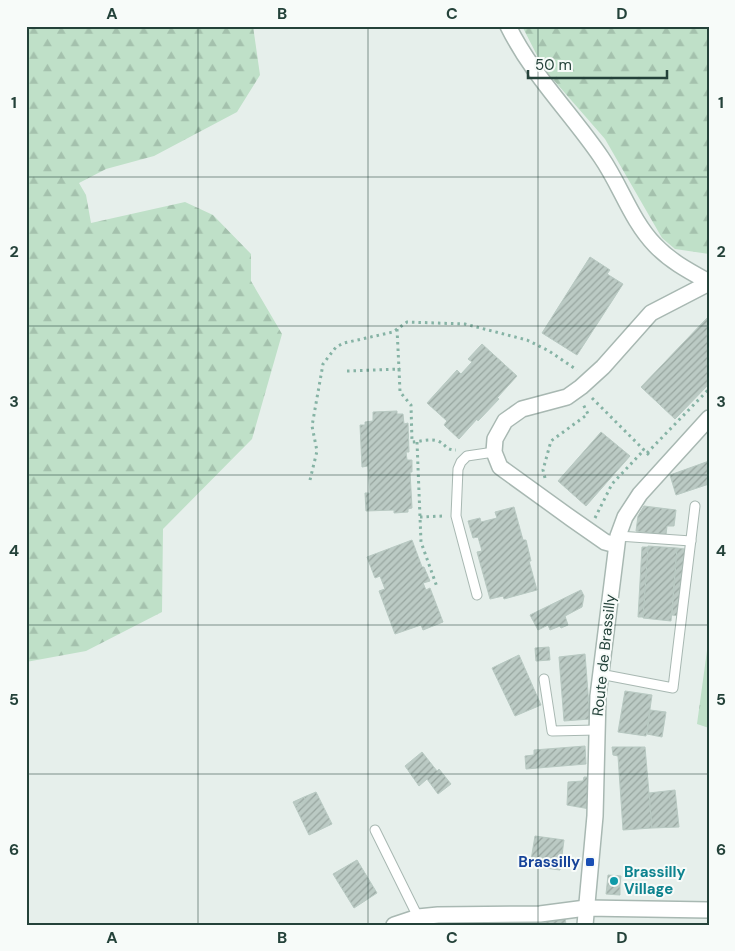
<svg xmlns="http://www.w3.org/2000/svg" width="735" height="951" font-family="'DM Sans',sans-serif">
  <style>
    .grass { fill: url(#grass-tufts) }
    .forest { fill: url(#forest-firs) }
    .building { fill: url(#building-hatch); stroke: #b8c9c2 }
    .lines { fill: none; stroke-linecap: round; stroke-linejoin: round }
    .lane-casing { stroke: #a8b8b2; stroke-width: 11 }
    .street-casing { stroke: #a8b8b2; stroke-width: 18 }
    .path { stroke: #86b3a5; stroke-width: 3; stroke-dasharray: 2.5 4; stroke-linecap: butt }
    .lane { stroke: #fff; stroke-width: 9 }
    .street { stroke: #fff; stroke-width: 15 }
    .grid { fill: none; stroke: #24423a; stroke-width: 1; stroke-opacity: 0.55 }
    .transit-dot { fill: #1a4fb4; stroke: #f7fbf9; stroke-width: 2 }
    .culture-dot { fill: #0f9aa8; stroke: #f7fbf9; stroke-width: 2 }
    .labels { text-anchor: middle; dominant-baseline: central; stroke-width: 4; stroke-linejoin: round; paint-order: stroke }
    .street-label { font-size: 15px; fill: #24423a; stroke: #f7fbf9 }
    .transit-label { font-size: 15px; font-weight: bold; fill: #164399; stroke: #f7fbf9; text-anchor: end }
    .culture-label { font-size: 15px; font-weight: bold; fill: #0d838f; stroke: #f7fbf9; text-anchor: start }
    .neatline { fill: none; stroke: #24423a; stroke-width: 2 }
    .grid-label { font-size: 16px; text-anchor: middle; font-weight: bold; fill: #24423a }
  </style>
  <defs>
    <pattern id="grass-tufts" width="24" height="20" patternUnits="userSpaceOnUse" patternTransform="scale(1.25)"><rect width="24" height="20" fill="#bfe0c8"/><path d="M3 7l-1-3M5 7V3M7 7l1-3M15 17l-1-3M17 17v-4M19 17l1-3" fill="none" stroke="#a4c1ad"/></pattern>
    <pattern id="forest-firs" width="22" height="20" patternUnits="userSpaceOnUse" patternTransform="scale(1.25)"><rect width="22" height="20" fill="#bfe0c8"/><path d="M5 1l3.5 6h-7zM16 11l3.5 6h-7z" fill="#a4c1ad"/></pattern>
    <pattern id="building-hatch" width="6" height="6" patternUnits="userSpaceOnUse" patternTransform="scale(1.25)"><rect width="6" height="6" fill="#bbcac4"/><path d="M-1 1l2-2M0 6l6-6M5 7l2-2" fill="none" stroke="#98a6a0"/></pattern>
  </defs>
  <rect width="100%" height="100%" fill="#e6efeb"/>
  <!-- grass -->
  <polygon class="grass" points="709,636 709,728 697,724"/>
  <!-- forest -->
  <g class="forest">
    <polygon points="26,26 253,26 260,75 237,112 154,156 106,169 79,183 86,195 91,223 185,202 213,215 251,254 251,281 282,334 252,439 163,529 162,612 86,651 26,662"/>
    <polygon points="522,26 709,26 709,254 675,249 662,238 605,139 544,69"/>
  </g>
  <!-- building -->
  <g class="building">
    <polygon points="590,257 610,270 607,274 623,284 577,355 542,333"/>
    <polygon points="707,318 709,319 709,384 675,419 641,387"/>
    <polygon points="482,344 517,376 497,398 499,399 478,421 477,419 459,439 444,425 447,421 427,403 457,370 461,374 472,362 468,359"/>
    <polygon points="397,411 397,414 403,414 404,424 408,423 409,452 406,452 407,460 412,460 412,472 410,472 412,508 408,509 408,512 394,513 394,510 366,511 365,493 370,493 368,466 362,467 360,425 365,425 365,422 373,421 373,412"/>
    <polygon points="601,432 630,456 586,506 558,481"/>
    <polygon points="709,461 709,484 676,495 670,475"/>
    <polygon points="644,506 676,510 674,526 667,526 666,535 636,531 638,516"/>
    <polygon points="514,507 523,540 526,540 531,561 529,561 537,590 504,599 503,596 490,599 477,552 482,551 478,537 473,538 468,521 480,518 481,522 497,518 495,512"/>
    <polygon points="412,540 422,567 424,567 430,581 423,583 426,590 430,588 443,622 423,630 421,625 395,634 379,591 385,589 380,576 375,578 367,557"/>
    <polygon points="648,546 677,548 671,621 643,618"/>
    <polygon points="642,547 648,547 643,617 638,617"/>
    <polygon points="677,548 685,549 679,616 672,615"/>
    <polygon points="581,590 584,596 582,607 565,616 568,625 561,628 560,626 550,630 548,625 538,630 530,615"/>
    <polygon points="549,647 550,660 536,661 535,648"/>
    <polygon points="585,654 590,719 564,721 559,657"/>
    <polygon points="519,655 541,705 515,716 492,668"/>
    <polygon points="625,691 652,695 646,736 618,732"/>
    <polygon points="650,710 666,712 662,737 647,734"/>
    <polygon points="585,746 586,764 526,769 525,756 534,755 534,750"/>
    <polygon points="612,747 645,747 652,828 623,830 618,756 613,755"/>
    <polygon points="422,752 437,771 439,769 451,784 438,794 427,779 419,786 405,766"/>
    <polygon points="584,777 591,777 590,809 567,805 568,782 583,781"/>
    <polygon points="675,790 679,827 652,828 649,793"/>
    <polygon points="316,792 332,824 309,835 295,806 306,801 304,797"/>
    <polygon points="304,797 306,801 295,806 293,802"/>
    <polygon points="535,836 564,840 560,870 530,866"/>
    <polygon points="357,860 377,893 354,908 333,874"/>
    <polygon points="608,875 621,876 620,886 607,885"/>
    <polygon points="607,885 620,886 620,895 606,894"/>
    <polygon points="565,917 566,925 539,925 538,923"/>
  </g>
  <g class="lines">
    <!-- lane casing -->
    <g class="lane-casing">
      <g id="lane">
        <polyline points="618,536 691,541"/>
        <polyline points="477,595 456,516 458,469 461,462 467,456 494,452"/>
        <polyline points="600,674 673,688 695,506"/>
        <polyline points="544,679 552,731 597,730"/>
        <polyline points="375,830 418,917"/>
      </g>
    </g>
    <!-- street casing -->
    <g class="street-casing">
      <g id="street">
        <path d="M508,26C532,75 571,113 601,157C621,186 631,220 655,245C670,261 689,271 709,282"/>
        <polyline points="616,545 605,542 572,519 500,467 494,452 495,439 505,421 522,409 567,397 581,387 603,367 651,313 709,283"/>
        <polyline points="394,925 418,917 438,915 540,914 586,908 709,910"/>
        <polyline points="585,925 595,816 598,696 618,536 625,517 640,494 709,418"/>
      </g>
    </g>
    <!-- path -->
    <g class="path">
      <polyline points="397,329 399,369"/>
      <path d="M347,371L399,369L400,392L411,405L412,442C419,442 430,438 438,441C446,444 445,450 456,450"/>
      <polyline points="592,398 651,457"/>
      <polyline points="417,442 421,542 437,587"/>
      <polyline points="647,453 709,389"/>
      <polyline points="545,478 543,470 551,441 588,414 583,404"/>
      <polyline points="310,480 317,451 312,426 323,364 336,347 344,343 393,332 407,322 465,324 527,340 549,351 577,370"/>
      <polyline points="420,517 444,516"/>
      <polyline points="595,518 612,484 644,450"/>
    </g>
    <!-- lane -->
    <use href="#lane" class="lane"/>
    <!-- street -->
    <use href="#street" class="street"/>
  </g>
  <!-- grid -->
  <path class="grid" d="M198,26V925M368,26V925M538,26V925M26,177H709M26,326H709M26,475H709M26,625H709M26,774H709"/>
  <!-- markers -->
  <rect class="transit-dot" x="585" y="857" width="10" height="10" rx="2.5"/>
  <circle class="culture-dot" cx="614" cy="881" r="5"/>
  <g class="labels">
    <!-- street labels -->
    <g class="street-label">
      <text transform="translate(604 655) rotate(-84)">Route de Brassilly</text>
    </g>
    <!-- transit labels -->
    <g class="transit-label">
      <text x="580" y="862">Brassilly</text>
    </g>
    <!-- culture labels -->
    <g class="culture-label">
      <text x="624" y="872">Brassilly<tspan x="624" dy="17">Village</tspan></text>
    </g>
  </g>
  <!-- border -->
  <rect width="735" height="951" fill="none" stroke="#f7fbf9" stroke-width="55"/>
  <!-- scale -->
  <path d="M528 70v8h139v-8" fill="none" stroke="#24423a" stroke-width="2.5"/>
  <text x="535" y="70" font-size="15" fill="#24423a" stroke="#f7fbf9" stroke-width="4" paint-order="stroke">50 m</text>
  <rect x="28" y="28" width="680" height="896" class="neatline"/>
  <g class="grid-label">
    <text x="112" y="19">A</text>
    <text x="282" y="19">B</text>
    <text x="452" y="19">C</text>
    <text x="622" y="19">D</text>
    <text x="14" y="108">1</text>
    <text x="721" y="108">1</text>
    <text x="14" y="257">2</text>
    <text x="721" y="257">2</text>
    <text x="14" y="407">3</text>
    <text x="721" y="407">3</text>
    <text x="14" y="556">4</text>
    <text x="721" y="556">4</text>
    <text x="14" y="705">5</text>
    <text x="721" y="705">5</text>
    <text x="14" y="855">6</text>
    <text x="721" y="855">6</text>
    <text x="112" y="943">A</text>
    <text x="282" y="943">B</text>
    <text x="452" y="943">C</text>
    <text x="622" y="943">D</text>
  </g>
</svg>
